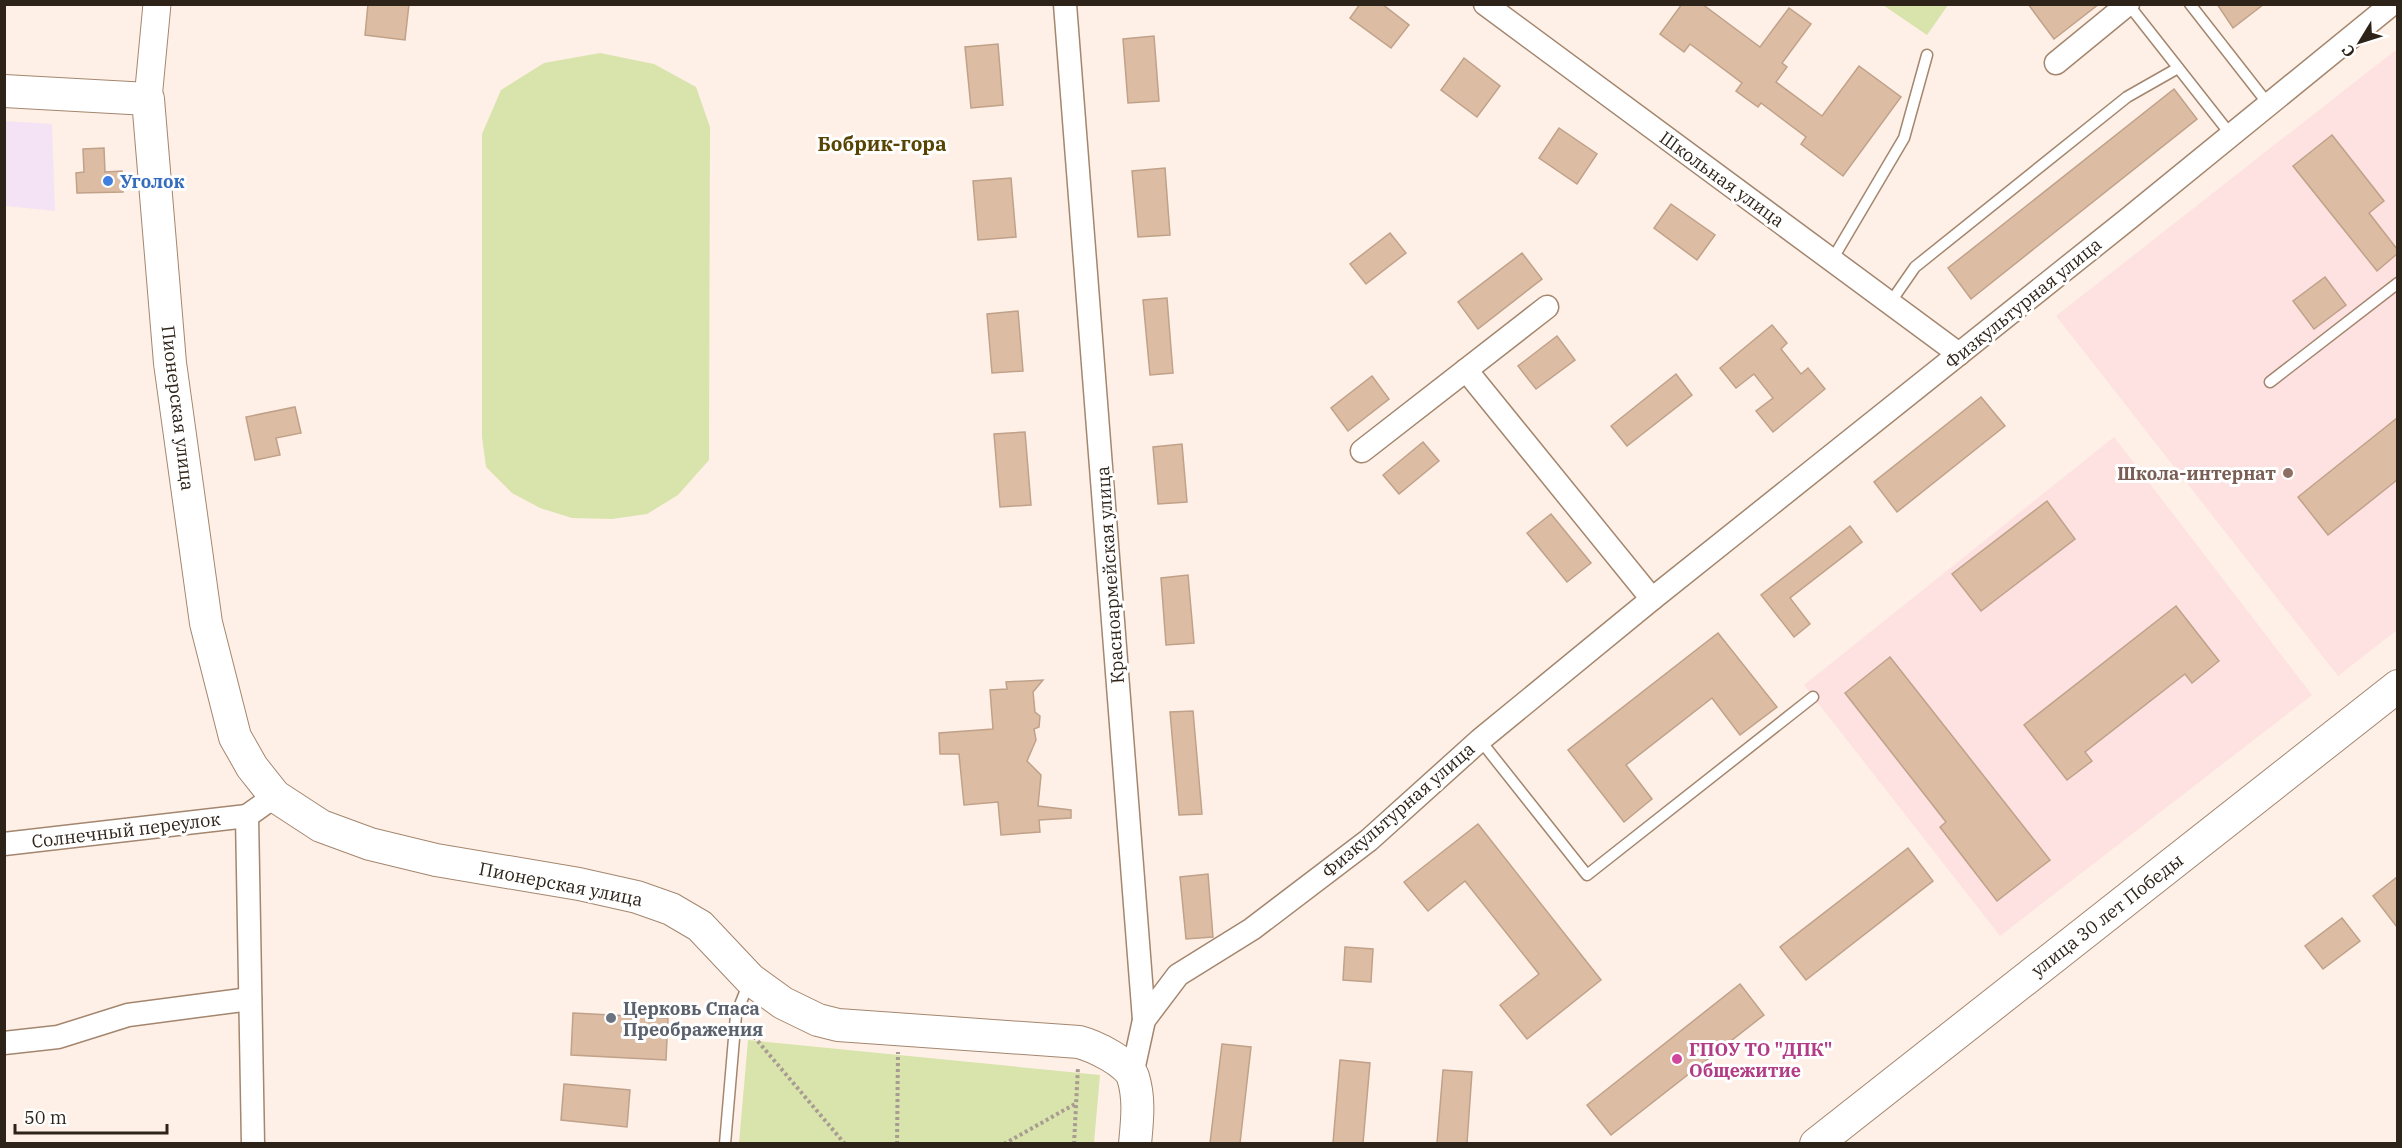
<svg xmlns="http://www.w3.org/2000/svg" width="2402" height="1148" font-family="'IBM Plex Serif',serif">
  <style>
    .industrial { fill: #f4e3f4 }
    .education { fill: #fde2e1 }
    .green { fill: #d9e3ac }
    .building { fill: #dcbda4; stroke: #c0a189; stroke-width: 1.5 }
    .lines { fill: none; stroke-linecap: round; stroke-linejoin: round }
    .service-casing { stroke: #a4866f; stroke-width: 13 }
    .minor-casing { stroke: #a4866f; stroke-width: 25 }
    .tertiary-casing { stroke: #a4866f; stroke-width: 29 }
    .secondary-casing { stroke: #a4866f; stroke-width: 34 }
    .path { stroke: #a89c92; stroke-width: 4; stroke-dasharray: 3 3; stroke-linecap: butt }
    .service { stroke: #fff; stroke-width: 10 }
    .minor { stroke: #fff; stroke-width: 22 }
    .tertiary { stroke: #fff; stroke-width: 27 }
    .secondary { stroke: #fff; stroke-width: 32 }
    .shop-dot { fill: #3f7fe0; stroke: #fff; stroke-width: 2 }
    .education-dot { fill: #8d6e63; stroke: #fff; stroke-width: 2 }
    .worship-dot { fill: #6b7280; stroke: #fff; stroke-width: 2 }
    .hotel-dot { fill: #d1479c; stroke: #fff; stroke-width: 2 }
    .labels { text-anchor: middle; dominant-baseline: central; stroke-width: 6; stroke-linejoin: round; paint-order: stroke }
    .street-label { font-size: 18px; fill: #2e2319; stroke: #fff }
    .shop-label { font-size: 18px; font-weight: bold; fill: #366cbe; stroke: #fff; text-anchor: start }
    .education-label { font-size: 18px; font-weight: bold; fill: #785e54; stroke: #fff; text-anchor: end }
    .worship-label { font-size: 18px; font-weight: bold; fill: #5b616d; stroke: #fff; text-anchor: start }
    .hotel-label { font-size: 18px; font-weight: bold; fill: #b23c85; stroke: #fff; text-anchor: start }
    .neighbourhood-label { font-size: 20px; font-weight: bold; fill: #574402; stroke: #fff }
  </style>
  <rect width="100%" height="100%" fill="#fef0e6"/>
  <!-- industrial -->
  <polygon class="industrial" points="5,121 52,124 55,211 5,206"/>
  <!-- education -->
  <g class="education">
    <polygon points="2397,49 2397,630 2338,676 2056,316"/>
    <polygon points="2114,437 2312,695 2000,936 1804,685"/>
  </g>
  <!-- green -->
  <g class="green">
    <polygon points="1883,5 1948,4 1948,5 1927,35"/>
    <polygon points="600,53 654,64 696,87 710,127 709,460 678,495 647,514 612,519 572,518 540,508 512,493 486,467 482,437 482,134 501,90 544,63"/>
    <polygon points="748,1040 1100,1075 1094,1143 739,1143"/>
  </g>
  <!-- building -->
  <g class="building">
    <polygon points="368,4 409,4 405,40 365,35"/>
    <polygon points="1360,4 1382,4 1409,25 1391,48 1350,18"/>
    <polygon points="1682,4 1702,4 1760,47 1789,8 1811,24 1782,63 1787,67 1776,82 1822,116 1859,66 1901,97 1843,176 1801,144 1806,137 1761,103 1758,107 1736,91 1742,83 1690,44 1684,52 1660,34"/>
    <polygon points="2028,4 2099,4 2054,39"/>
    <polygon points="2217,4 2264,4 2233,28"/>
    <polygon points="1154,36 1159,101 1128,103 1123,39"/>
    <polygon points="998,44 1003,105 971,108 965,47"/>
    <polygon points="1464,58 1500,86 1477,117 1441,90"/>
    <polygon points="2174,89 2197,119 1971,299 1948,268"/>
    <polygon points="1559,128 1597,154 1577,184 1539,158"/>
    <polygon points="2332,135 2384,201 2369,213 2397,249 2397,254 2377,271 2293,166"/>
    <polygon points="104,148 105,172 122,171 123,192 77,193 76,173 84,172 83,149"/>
    <polygon points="1165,168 1170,235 1138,237 1132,171"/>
    <polygon points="1011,178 1016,237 978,240 973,181"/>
    <polygon points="1671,204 1715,235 1697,260 1654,228"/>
    <polygon points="1390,233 1406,253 1366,284 1350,264"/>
    <polygon points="1522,253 1542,279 1478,329 1458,302"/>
    <polygon points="2325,277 2346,305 2314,329 2293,301"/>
    <polygon points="1167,298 1173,373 1150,375 1143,300"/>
    <polygon points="1018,311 1023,371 992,373 987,314"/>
    <polygon points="1772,325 1787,343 1781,349 1801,374 1808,368 1825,389 1773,432 1756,411 1773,398 1754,374 1736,388 1720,368"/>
    <polygon points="1557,336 1575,360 1536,389 1518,366"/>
    <polygon points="1676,374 1692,395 1627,446 1611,426"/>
    <polygon points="1372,376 1389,399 1348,431 1331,408"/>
    <polygon points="1981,397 2005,426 1897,512 1874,482"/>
    <polygon points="295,407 301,433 276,438 280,455 255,460 246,417"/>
    <polygon points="2397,418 2397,480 2328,535 2298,497"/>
    <polygon points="1025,432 1031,505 1000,507 994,434"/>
    <polygon points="1423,442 1439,461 1399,494 1383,475"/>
    <polygon points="1182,444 1187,502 1158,504 1153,447"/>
    <polygon points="2047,501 2075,539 1981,611 1952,574"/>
    <polygon points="1551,514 1591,563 1567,582 1527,533"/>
    <polygon points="1850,526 1862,542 1790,598 1810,624 1794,637 1761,595"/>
    <polygon points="1188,575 1194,643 1166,645 1161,578"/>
    <polygon points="2176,606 2219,661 2192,683 2185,674 2085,752 2092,761 2067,780 2024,725"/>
    <polygon points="1718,633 1777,707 1740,735 1712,698 1626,765 1652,799 1624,822 1568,750"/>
    <polygon points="1890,657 2050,860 1997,901 1940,827 1946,822 1845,693"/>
    <polygon points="1043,680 1033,692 1035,712 1040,716 1039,727 1034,729 1036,740 1027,761 1041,775 1038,806 1071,810 1071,818 1039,820 1040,832 1001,835 998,802 964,805 959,754 940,754 939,733 993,729 990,690 1007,689 1006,682"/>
    <polygon points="1193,711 1202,814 1179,815 1170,712"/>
    <polygon points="1478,824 1601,980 1527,1039 1500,1005 1539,974 1465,881 1428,911 1404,882"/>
    <polygon points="1908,848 1933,881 1806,980 1780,947"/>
    <polygon points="1208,874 1213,937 1186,939 1180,877"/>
    <polygon points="2397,877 2397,927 2373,896"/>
    <polygon points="2342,918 2360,941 2323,969 2305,946"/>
    <polygon points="1345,947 1373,949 1371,982 1343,980"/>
    <polygon points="1740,984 1764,1015 1611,1135 1587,1105"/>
    <polygon points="573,1013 668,1018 666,1060 571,1055"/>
    <polygon points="1222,1044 1251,1047 1240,1143 1210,1143"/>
    <polygon points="1340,1060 1370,1063 1363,1143 1333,1143"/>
    <polygon points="1443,1070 1472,1072 1467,1143 1437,1143"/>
    <polygon points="564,1084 630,1090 627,1127 561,1120"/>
  </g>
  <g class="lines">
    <!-- service casing -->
    <g class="service-casing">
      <g id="service">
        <polyline points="2128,4 2231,135"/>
        <polyline points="2190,4 2269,105"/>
        <polyline points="1832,260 1904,138 1927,55"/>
        <polyline points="1890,303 1915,267 2127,97 2178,68"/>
        <polyline points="2270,382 2398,283"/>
        <polyline points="1480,740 1587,875 1813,697"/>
        <polyline points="725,1144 736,1015 749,982"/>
      </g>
    </g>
    <!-- minor casing -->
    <g class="minor-casing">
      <g id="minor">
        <polyline points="1065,4 1144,1020 1132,1075"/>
        <polyline points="1485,4 1959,354"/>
        <polyline points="2056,63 2128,4"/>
        <polyline points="1466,370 1652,599"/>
        <polyline points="1362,451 1547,307"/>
        <polyline points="4,844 247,816"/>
        <polyline points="1144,1020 1178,975 1252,929 1369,840 1480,740 1652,599 2128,219 2392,4"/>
        <polyline points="4,1043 58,1037 128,1015 250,999"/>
        <polyline points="253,1144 247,816 275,796"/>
      </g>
    </g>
    <!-- tertiary casing -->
    <g class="tertiary-casing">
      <polyline id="tertiary" points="148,99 157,4"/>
    </g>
    <!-- secondary casing -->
    <g class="secondary-casing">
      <g id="secondary">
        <path d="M4,91L148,99L170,363L206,623L235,737L252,767L275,796L321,826L370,844L436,860L579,884L637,897L671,909L700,926L750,979L783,1003L818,1020L838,1025L1079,1042C1094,1046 1128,1062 1133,1077C1140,1099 1137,1122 1135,1144"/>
        <polyline points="1816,1144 2398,686"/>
      </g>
    </g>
    <!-- path -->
    <g class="path">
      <polyline points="750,1032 845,1144"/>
      <polyline points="897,1144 898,1052"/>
      <polyline points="1004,1144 1075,1104"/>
      <polyline points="1074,1144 1078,1067"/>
    </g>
    <!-- service -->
    <use href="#service" class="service"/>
    <!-- minor -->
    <use href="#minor" class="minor"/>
    <!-- tertiary -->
    <use href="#tertiary" class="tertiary"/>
    <!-- secondary -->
    <use href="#secondary" class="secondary"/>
  </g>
  <!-- markers -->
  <circle class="shop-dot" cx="108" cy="181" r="6"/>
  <circle class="education-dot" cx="2288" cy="473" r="6"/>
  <circle class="worship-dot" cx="611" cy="1018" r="6"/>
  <circle class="hotel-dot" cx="1677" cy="1059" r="6"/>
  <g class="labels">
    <!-- street labels -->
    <g class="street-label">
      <text transform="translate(1722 179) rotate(36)">Школьная улица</text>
      <text transform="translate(2023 303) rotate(-39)">Физкультурная улица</text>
      <text transform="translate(178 408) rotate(83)">Пионерская улица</text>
      <text transform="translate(1110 575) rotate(-94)">Красноармейская улица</text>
      <text transform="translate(1398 810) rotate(-41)">Физкультурная улица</text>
      <text transform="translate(126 830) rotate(-7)">Солнечный переулок</text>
      <text transform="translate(561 884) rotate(11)">Пионерская улица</text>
      <text transform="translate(2107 915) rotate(-38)">улица 30 лет Победы</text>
    </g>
    <!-- shop labels -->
    <g class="shop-label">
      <text x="120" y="181">Уголок</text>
    </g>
    <!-- education labels -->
    <g class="education-label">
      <text x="2276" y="473">Школа-интернат</text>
    </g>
    <!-- worship labels -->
    <g class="worship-label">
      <text x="623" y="1008">Церковь Спаса<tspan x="623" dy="21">Преображения</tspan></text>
    </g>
    <!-- hotel labels -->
    <g class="hotel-label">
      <text x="1689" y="1049">ГПОУ ТО "ДПК"<tspan x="1689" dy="21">Общежитие</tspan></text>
    </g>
    <!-- neighbourhood labels -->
    <g class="neighbourhood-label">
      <text x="882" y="143">Бобрик-гора</text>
    </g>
  </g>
  <!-- border -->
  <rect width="2402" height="1148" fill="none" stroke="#2e2319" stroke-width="12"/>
  <!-- north arrow -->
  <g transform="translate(2360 42) rotate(232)" stroke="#ffffff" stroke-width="4.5" paint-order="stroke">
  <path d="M0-4.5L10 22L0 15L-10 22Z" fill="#2e2319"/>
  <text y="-9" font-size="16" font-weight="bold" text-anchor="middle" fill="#2e2319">С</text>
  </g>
  <!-- scale -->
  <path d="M15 1124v9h152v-9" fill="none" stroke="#2e2319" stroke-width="3"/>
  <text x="24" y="1124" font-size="18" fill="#2e2319" stroke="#ffffff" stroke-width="4.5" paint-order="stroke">50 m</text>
</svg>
